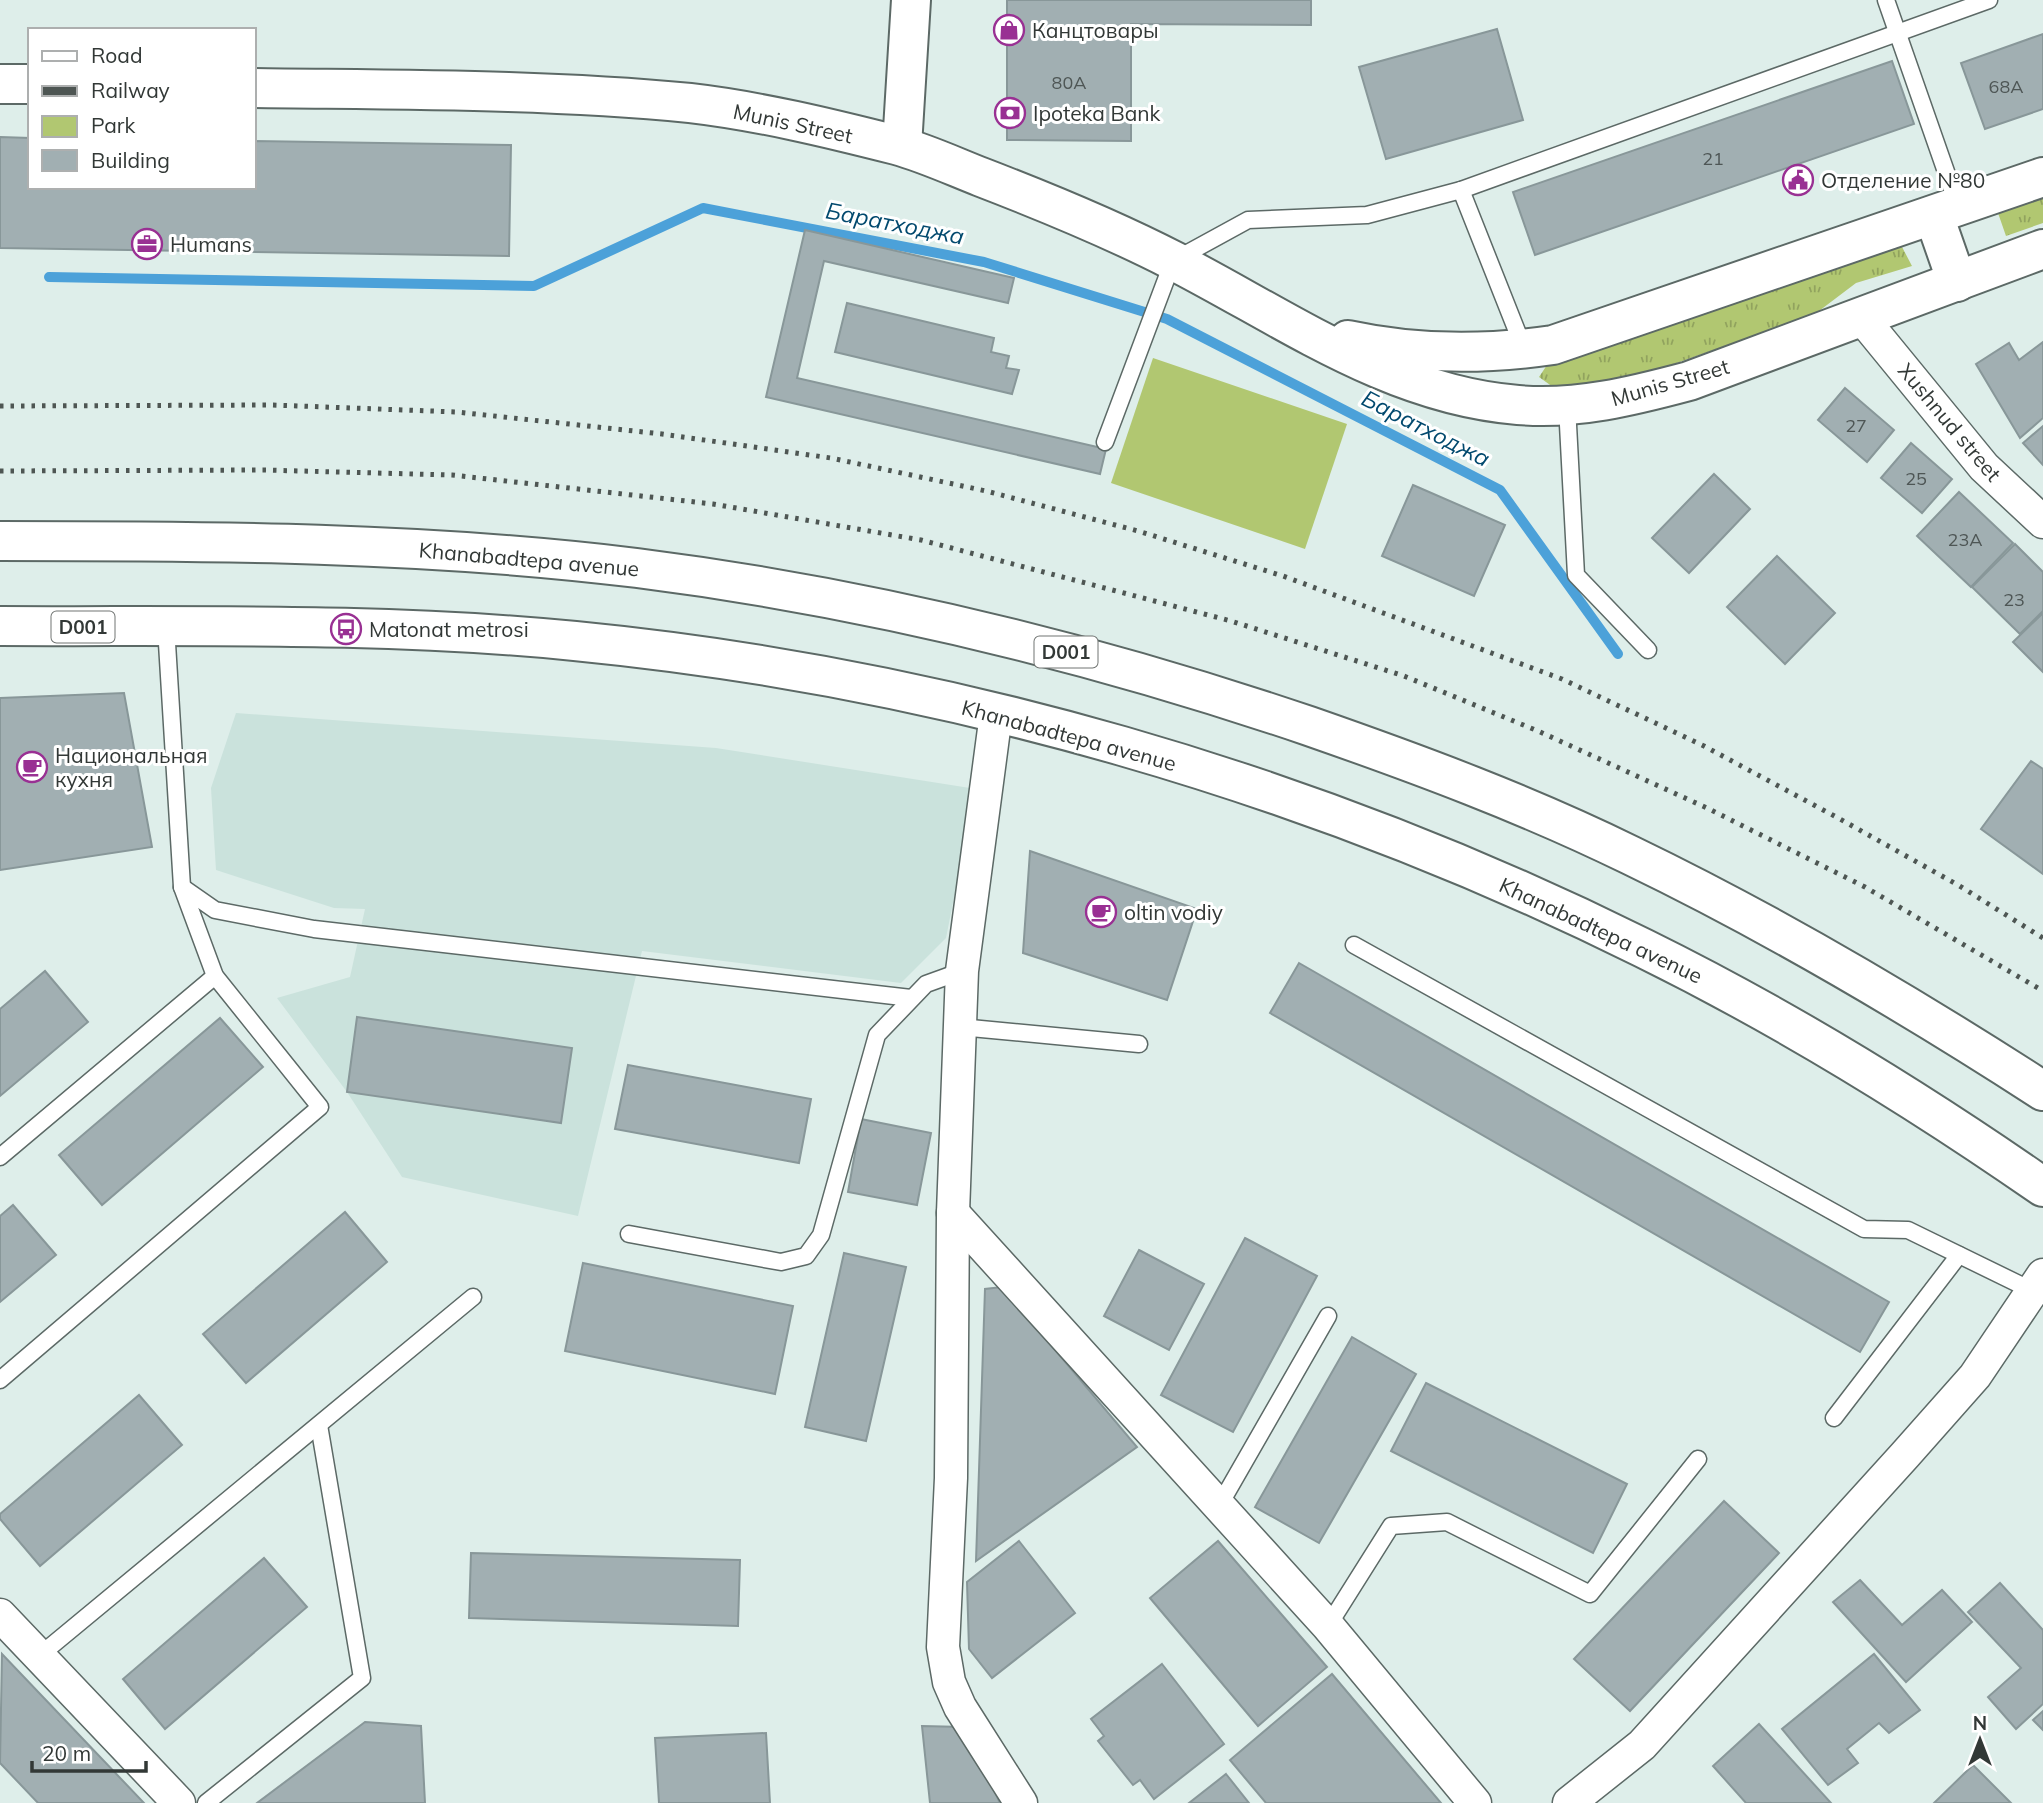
<svg xmlns="http://www.w3.org/2000/svg" width="2043" height="1803" font-family="Mulish,sans-serif">
  <style>
    .built { fill: #cae2dc }
    .grass { fill: url(#grass-tufts) }
    .green { fill: #b1c771 }
    .lines { fill: none; stroke-linecap: round; stroke-linejoin: round }
    .stream { stroke: #4ca1d9; stroke-width: 10 }
    .building { fill: #a1afb2; stroke: #889799; stroke-width: 2 }
    .service-casing { stroke: #5c6966; stroke-width: 19 }
    .minor-casing { stroke: #5c6966; stroke-width: 35 }
    .tertiary-casing { stroke: #5c6966; stroke-width: 42 }
    .trunk-casing { stroke: #5c6966; stroke-width: 42 }
    .service { stroke: #fff; stroke-width: 16 }
    .minor { stroke: #fff; stroke-width: 32 }
    .tertiary { stroke: #fff; stroke-width: 38 }
    .trunk { stroke: #fff; stroke-width: 38 }
    .rail { stroke: #4e5653; stroke-width: 5; stroke-dasharray: 3.5 7; stroke-linecap: butt }
    .labels { text-anchor: middle; dominant-baseline: central; stroke-width: 6; stroke-linejoin: round; paint-order: stroke }
    .number-label { font-size: 18px; fill: #4e5655 }
    .shield { fill: #fff; stroke: #707472; stroke-width: 2 }
    .shield-label { font-size: 19px; font-weight: bold; fill: #323836 }
    .poi-label { font-size: 21px; fill: #323836; stroke: #fff; text-anchor: start }
    .street-label { font-size: 21px; fill: #323836; stroke: #fff }
    .water-label { font-size: 23px; font-style: italic; fill: #02496e; stroke: #fff }
  </style>
  <defs>
    <pattern id="grass-tufts" width="24" height="20" patternUnits="userSpaceOnUse" patternTransform="scale(1.75)"><rect width="24" height="20" fill="#b1c771"/><path d="M3 7l-1-3M5 7V3M7 7l1-3M15 17l-1-3M17 17v-4M19 17l1-3" fill="none" stroke="#91a35e"/></pattern>
  </defs>
  <rect width="100%" height="100%" fill="#deeeea"/>
  <!-- built -->
  <polygon class="built" points="236,713 716,748 970,788 964,847 946,938 901,983 642,951 578,1216 402,1177 347,1092 277,998 350,977 365,909 334,908 216,870 211,788"/>
  <!-- grass -->
  <g class="grass">
    <polygon points="2043,197 2043,223 2006,236 1998,213"/>
    <polygon points="1901,245 1912,266 1856,283 1815,314 1623,382 1553,387 1539,377 1549,362"/>
  </g>
  <!-- green -->
  <polygon class="green" points="1153,358 1347,424 1305,549 1111,483"/>
  <g class="lines">
    <!-- stream -->
    <polyline class="stream" points="49,277 534,286 703,208 984,262 1167,319 1500,490 1618,654"/>
  </g>
  <!-- building -->
  <g class="building">
    <polygon points="1007,0 1311,0 1311,25 1131,24 1131,141 1007,140"/>
    <polygon points="1497,29 1523,120 1386,159 1359,67"/>
    <polygon points="2043,34 2043,109 1985,129 1961,63"/>
    <polygon points="1892,61 1914,124 1535,255 1513,192"/>
    <polygon points="0,137 30,138 30,187 254,187 254,141 511,145 509,256 0,248"/>
    <polygon points="805,230 1014,278 1008,303 824,261 797,378 1106,449 1100,474 766,397"/>
    <polygon points="847,303 994,338 991,352 1009,356 1006,368 1019,370 1012,394 835,352"/>
    <polygon points="2043,342 2043,418 2020,438 1976,364 2009,343 2019,360"/>
    <polygon points="1845,388 1894,430 1867,462 1818,420"/>
    <polygon points="2043,426 2043,465 2023,443"/>
    <polygon points="1911,443 1952,479 1922,513 1881,478"/>
    <polygon points="1714,474 1750,509 1689,573 1652,538"/>
    <polygon points="1413,485 1505,525 1474,596 1382,556"/>
    <polygon points="1959,492 2013,543 1971,587 1917,536"/>
    <polygon points="2015,544 2043,572 2043,611 2020,634 1972,587"/>
    <polygon points="1777,556 1835,613 1785,664 1727,607"/>
    <polygon points="2043,613 2043,672 2013,642"/>
    <polygon points="124,693 152,847 0,870 0,698"/>
    <polygon points="2031,761 2043,769 2043,874 1981,829"/>
    <polygon points="1030,851 1197,909 1167,1000 1023,953"/>
    <polygon points="1299,963 1889,1302 1860,1352 1270,1013"/>
    <polygon points="45,971 88,1022 0,1096 0,1009"/>
    <polygon points="357,1017 572,1048 561,1123 347,1092"/>
    <polygon points="220,1018 263,1067 102,1205 59,1155"/>
    <polygon points="628,1065 811,1099 799,1163 615,1129"/>
    <polygon points="861,1119 931,1133 917,1205 848,1192"/>
    <polygon points="13,1205 56,1255 0,1302 0,1216"/>
    <polygon points="345,1212 387,1262 246,1383 203,1334"/>
    <polygon points="1245,1238 1317,1276 1233,1432 1161,1395"/>
    <polygon points="1139,1250 1204,1284 1169,1350 1104,1316"/>
    <polygon points="844,1253 906,1267 866,1441 805,1427"/>
    <polygon points="583,1263 793,1306 775,1394 565,1351"/>
    <polygon points="1002,1287 1137,1447 976,1561 985,1289"/>
    <polygon points="1352,1337 1416,1374 1319,1543 1255,1507"/>
    <polygon points="1426,1383 1627,1484 1593,1553 1391,1451"/>
    <polygon points="139,1395 182,1445 40,1566 0,1519 0,1514"/>
    <polygon points="1724,1501 1779,1553 1630,1711 1574,1659"/>
    <polygon points="1019,1541 1075,1613 992,1678 969,1649 967,1582"/>
    <polygon points="1218,1541 1327,1667 1258,1726 1150,1598"/>
    <polygon points="471,1553 740,1560 738,1626 469,1618"/>
    <polygon points="264,1558 307,1607 165,1729 123,1679"/>
    <polygon points="1860,1580 1902,1625 1942,1590 1972,1622 1906,1682 1833,1602"/>
    <polygon points="2000,1583 2043,1630 2043,1704 2016,1729 1988,1697 2021,1668 1968,1612"/>
    <polygon points="2,1654 144,1803 38,1803 0,1763"/>
    <polygon points="1874,1654 1920,1710 1889,1733 1879,1723 1847,1749 1858,1763 1828,1785 1782,1729"/>
    <polygon points="1162,1664 1224,1744 1154,1799 1140,1780 1133,1785 1098,1741 1104,1736 1091,1719"/>
    <polygon points="1332,1674 1441,1803 1266,1803 1230,1760"/>
    <polygon points="2043,1711 2043,1730 2033,1720"/>
    <polygon points="365,1722 421,1726 425,1803 257,1803"/>
    <polygon points="1759,1724 1831,1803 1746,1803 1713,1766"/>
    <polygon points="922,1726 964,1727 1000,1803 930,1803"/>
    <polygon points="766,1733 770,1803 659,1803 655,1738"/>
    <polygon points="1973,1765 2011,1803 1934,1803"/>
    <polygon points="1226,1774 1249,1803 1189,1803"/>
  </g>
  <g class="lines">
    <!-- service casing -->
    <g class="service-casing">
      <g id="service">
        <polyline points="1886,0 1958,206"/>
        <polyline points="1461,190 1524,349"/>
        <polyline points="1567,406 1576,575 1648,650"/>
        <polyline points="1105,442 1173,261 1248,220 1367,215 1461,190 1989,0"/>
        <polyline points="182,887 215,910 314,929 911,998"/>
        <polyline points="1354,945 1864,1229 1908,1230 2033,1291"/>
        <polyline points="960,1027 1139,1044"/>
        <polyline points="0,1157 215,976"/>
        <polyline points="629,1234 781,1262 806,1256 821,1235 877,1035 926,984 962,971"/>
        <polyline points="0,1380 320,1107 215,976 182,887 166,627"/>
        <polyline points="1834,1418 1959,1255"/>
        <polyline points="1219,1506 1328,1316"/>
        <polyline points="1328,1626 1391,1526 1447,1522 1590,1594 1698,1459"/>
        <polyline points="39,1656 473,1297"/>
        <polyline points="206,1803 362,1678 319,1425"/>
      </g>
    </g>
    <!-- minor casing -->
    <g class="minor-casing">
      <g id="minor">
        <polyline points="1862,318 1984,467 2043,522"/>
        <polyline points="996,714 962,971 953,1213 951,1478 943,1647 949,1682 960,1707 1021,1803"/>
        <polyline points="953,1213 1328,1626 1475,1803"/>
        <polyline points="0,1615 179,1803"/>
        <polyline points="1569,1803 1642,1745 1905,1455 1975,1376 2043,1275"/>
      </g>
    </g>
    <!-- tertiary casing -->
    <g class="tertiary-casing">
      <g id="tertiary">
        <polyline points="0,84 30,84"/>
        <path d="M254,88C399,90 545,89 690,103C759,111 829,128 896,145C925,153 953,166 981,177C1046,202 1112,229 1174,261C1285,318 1390,395 1518,405C1577,410 1633,396 1689,381L2043,249"/>
        <polyline points="902,146 911,0"/>
        <polyline points="1934,216 1957,282"/>
        <path d="M1348,340C1417,355 1484,355 1553,345L2043,177"/>
      </g>
    </g>
    <!-- trunk casing -->
    <g class="trunk-casing">
      <g id="trunk">
        <path d="M0,541C212,541 426,542 637,568C866,597 1091,652 1309,726C1418,764 1526,804 1630,855C1773,924 1910,1005 2043,1091"/>
        <path d="M0,626C191,627 384,622 575,641C943,677 1311,783 1643,948C1783,1017 1915,1098 2043,1187"/>
      </g>
    </g>
    <!-- service -->
    <use href="#service" class="service"/>
    <!-- minor -->
    <use href="#minor" class="minor"/>
    <!-- tertiary -->
    <use href="#tertiary" class="tertiary"/>
    <!-- trunk -->
    <use href="#trunk" class="trunk"/>
    <!-- rail -->
    <g class="rail">
      <polyline points="0,406 273,405 457,412 662,434 831,458 986,491 1138,531 1283,576 1562,679 1704,746 1840,819 1958,885 2043,938"/>
      <polyline points="0,471 263,470 452,475 713,504 921,540 1231,621 1404,676 1538,731 1707,808 1865,887 2043,991"/>
    </g>
  </g>
  <!-- icons -->
  <defs>
    <g id="shop-ring" transform="scale(1.575)"><circle r="9.5" fill="#fff" stroke="#993093" stroke-width="1.5"/><path d="M-5-2.5h2.3a2.7 3.5 0 0 1 5.4 0H5L5.5 6h-11ZM-1.5-2.5h3a1.5 2.3 0 0 0-3 0Z" fill="#993093"/></g>
    <g id="bank-ring" transform="scale(1.575)"><circle r="9.5" fill="#fff" stroke="#993093" stroke-width="1.5"/><path d="M-6-4H6V4H-6ZM0-2.3a2.3 2.3 0 1 0 0 4.6a2.3 2.3 0 1 0 0-4.6Z" fill="#993093"/></g>
    <g id="civic-ring" transform="scale(1.575)"><circle r="9.5" fill="#fff" stroke="#993093" stroke-width="1.5"/><path d="M-.6-6.5H3V-4.5H.6V-3L4-1V1h2V6H-6V1h2V-1L-.6-3ZM-1.2 2.5V6h2.4V2.5Z" fill="#993093"/></g>
    <g id="office-ring" transform="scale(1.575)"><circle r="9.5" fill="#fff" stroke="#993093" stroke-width="1.5"/><path d="M-6-3h4V-5.5h4V-3h4V5H-6ZM-1-4.5V-3h2v-1.5ZM-6 0V1H6V0Z" fill="#993093"/></g>
    <g id="bus-ring" transform="scale(1.575)"><circle r="9.5" fill="#fff" stroke="#993093" stroke-width="1.5"/><path d="M-5-6H5V4H4V6H2V4H-2V6H-4V4H-5ZM-3.5-4V0h7V-4ZM-3.5 1.2v1.5H-2V1.2ZM2 1.2v1.5H3.5V1.2Z" fill="#993093"/></g>
    <g id="cafe-ring" transform="scale(1.575)"><circle r="9.5" fill="#fff" stroke="#993093" stroke-width="1.5"/><path d="M-5.5-4.5H6V0H3Q3 3.5 0 3.5H-2.5Q-5.5 3.5-5.5 0ZM3-3.2v2h1.7v-2ZM-6 4.5H4V6H-6Z" fill="#993093"/></g>
  </defs>
  <g fill-rule="evenodd">
    <use href="#shop-ring" x="1009" y="30"/>
    <use href="#bank-ring" x="1010" y="113"/>
    <use href="#civic-ring" x="1798" y="180"/>
    <use href="#office-ring" x="147" y="244"/>
    <use href="#bus-ring" x="346" y="629"/>
    <use href="#cafe-ring" x="32" y="767"/>
    <use href="#cafe-ring" x="1101" y="912"/>
  </g>
  <g class="labels">
    <!-- number labels -->
    <g class="number-label">
      <text x="1069" y="82">80A</text>
      <text x="2006" y="86">68A</text>
      <text x="1713" y="158">21</text>
      <text x="1856" y="425">27</text>
      <text x="1916" y="478">25</text>
      <text x="1965" y="539">23A</text>
      <text x="2014" y="599">23</text>
    </g>
    <!-- shield labels -->
    <g class="shield">
      <rect x="51.5" y="611.5" width="63" height="31" rx="5"/>
      <rect x="1034.5" y="636.5" width="63" height="31" rx="5"/>
    </g>
    <g class="shield-label">
      <text x="83" y="627">D001</text>
      <text x="1066" y="652">D001</text>
    </g>
    <!-- poi labels -->
    <g class="poi-label">
      <text x="1032" y="30">Канцтовары</text>
      <text x="1033" y="113">Ipoteka Bank</text>
      <text x="1821" y="180">Отделение №80</text>
      <text x="170" y="244">Humans</text>
      <text x="369" y="629">Matonat metrosi</text>
      <text x="55" y="755">Национальная<tspan x="55" dy="24">кухня</tspan></text>
      <text x="1124" y="912">oltin vodiy</text>
    </g>
    <!-- street labels -->
    <g class="street-label">
      <text transform="translate(793 123) rotate(12)">Munis Street</text>
      <text transform="translate(1670 382) rotate(-16)">Munis Street</text>
      <text transform="translate(1950 422) rotate(50)">Xushnud street</text>
      <text transform="translate(529 559) rotate(5)">Khanabadtepa avenue</text>
      <text transform="translate(1069 735) rotate(15)">Khanabadtepa avenue</text>
      <text transform="translate(1601 930) rotate(25)">Khanabadtepa avenue</text>
    </g>
    <!-- water labels -->
    <g class="water-label">
      <text transform="translate(895 223) rotate(11)">Баратходжа</text>
      <text transform="translate(1426 428) rotate(27)">Баратходжа</text>
    </g>
  </g>
  <!-- legend -->
  <rect x="28" y="28" width="228" height="161" fill="#ffffff" stroke="#adafaf" stroke-width="2"/>
  <rect x="42" y="51" width="35" height="10" fill="#ffffff" stroke="#adafaf" stroke-width="2"/>
  <text x="91" y="63" font-size="21" fill="#323836">Road</text>
  <rect x="42" y="86" width="35" height="10" fill="#4e5653" stroke="#adafaf" stroke-width="2"/>
  <text x="91" y="98" font-size="21" fill="#323836">Railway</text>
  <rect x="42" y="116" width="35" height="21" fill="#b1c771" stroke="#adafaf" stroke-width="2"/>
  <text x="91" y="133" font-size="21" fill="#323836">Park</text>
  <rect x="42" y="150" width="35" height="21" fill="#a1afb2" stroke="#adafaf" stroke-width="2"/>
  <text x="91" y="168" font-size="21" fill="#323836">Building</text>
  <!-- north arrow -->
  <g transform="translate(1980 1740)" stroke="#ffffff" stroke-width="5" paint-order="stroke">
  <path d="M0-5L12 26L0 18L-12 26Z" fill="#323836"/>
  <text y="-10" font-size="19" font-weight="bold" text-anchor="middle" fill="#323836">N</text>
  </g>
  <!-- scale -->
  <path d="M32 1761v10h114v-10" fill="none" stroke="#323836" stroke-width="3.5"/>
  <text x="42" y="1761" font-size="21" fill="#323836" stroke="#ffffff" stroke-width="5" paint-order="stroke">20 m</text>
</svg>
